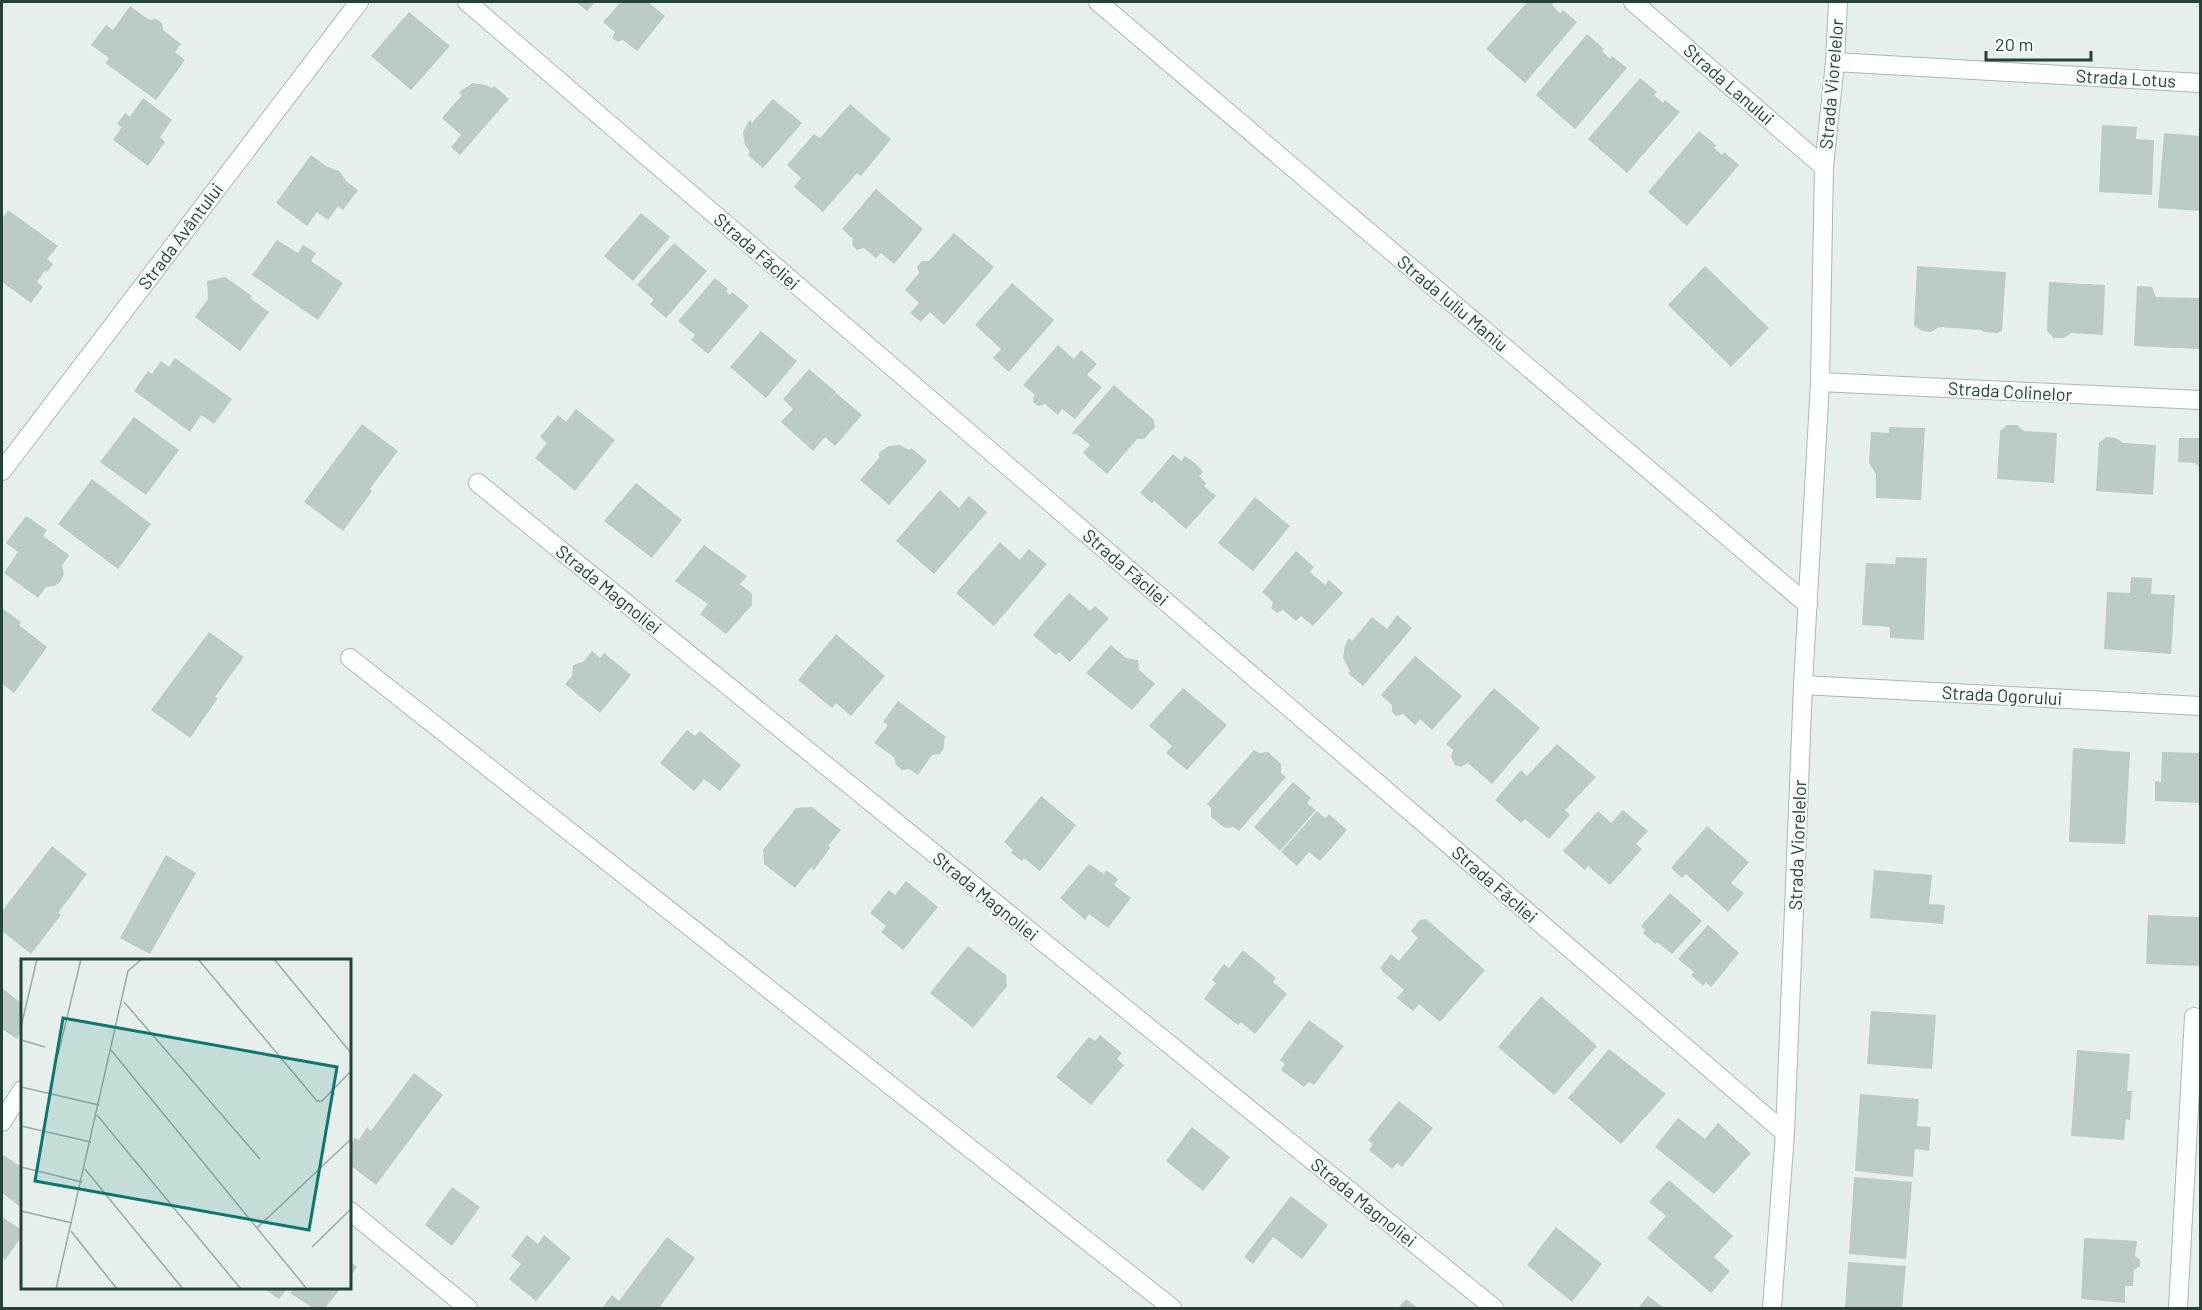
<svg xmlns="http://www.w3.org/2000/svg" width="2202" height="1310" font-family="Barlow,sans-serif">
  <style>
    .building { fill: #bbcac4 }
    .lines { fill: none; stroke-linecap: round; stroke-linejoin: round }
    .minor-casing { stroke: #a8b8b2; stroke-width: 20 }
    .minor { stroke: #fff; stroke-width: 18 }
    .labels { text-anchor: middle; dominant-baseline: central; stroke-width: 4.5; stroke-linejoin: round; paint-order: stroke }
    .street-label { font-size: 18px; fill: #24423a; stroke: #f7fbf9 }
    .inset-road { fill: none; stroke: #98aaa4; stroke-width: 1.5 }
    .view { fill: #0f766e; fill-opacity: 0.15; stroke: #0f766e; stroke-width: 3 }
    .inset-edge { fill: none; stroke: #24423a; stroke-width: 3 }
  </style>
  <rect width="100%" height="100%" fill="#e6efeb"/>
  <!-- building -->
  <g class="building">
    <polygon points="576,2 595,2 587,11"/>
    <polygon points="621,2 648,2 665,16 637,51 623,40 617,42 612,38 615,32 603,22"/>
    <polygon points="1527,2 1555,2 1552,5 1560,13 1563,10 1577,22 1525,83 1486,49"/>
    <polygon points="130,6 149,20 156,19 162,23 163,30 181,44 175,52 185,60 156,100 105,63 109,58 91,45 106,25 113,30"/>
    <polygon points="409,12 450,46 411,90 371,56"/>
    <polygon points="1587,34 1604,49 1602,51 1610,59 1612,56 1627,68 1575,129 1536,95"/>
    <polygon points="1640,78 1657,92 1654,95 1663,103 1665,100 1680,112 1627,173 1588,139"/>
    <polygon points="473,83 486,85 492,88 494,86 509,99 460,155 451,147 461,135 442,118 462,95 459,92"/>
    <polygon points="143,98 172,120 160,137 165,142 148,166 113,140 122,127 117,124 125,113 130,117"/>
    <polygon points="773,99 802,123 763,168 748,155 750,152 745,145 743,133 748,122 750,120 752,123"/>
    <polygon points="850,104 891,139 861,176 857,173 823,212 794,187 801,178 787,165 814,134 820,138"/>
    <polygon points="2102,125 2137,127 2136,139 2154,140 2152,195 2099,192"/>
    <polygon points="1699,131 1716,145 1714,148 1722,155 1724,152 1739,165 1687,226 1648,192"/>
    <polygon points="2164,133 2200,136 2200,211 2158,208"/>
    <polygon points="311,155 326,166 339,171 347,182 358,190 343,210 338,206 328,220 317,212 307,226 276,203"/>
    <polygon points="876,189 923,229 894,264 881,253 876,258 864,248 857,250 852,245 853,239 842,229"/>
    <polygon points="8,210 58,246 47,259 53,264 47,272 45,270 37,282 43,287 31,303 2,282 2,219"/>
    <polygon points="641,213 670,237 633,281 604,256"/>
    <polygon points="954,233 994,267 944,325 930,312 921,322 910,313 919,303 905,290 919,273 917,267 922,261 929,261"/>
    <polygon points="277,240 298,253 303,245 316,253 311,261 343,283 318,320 252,275"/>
    <polygon points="674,243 707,271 666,318 650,304 654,300 637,285"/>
    <polygon points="1705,266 1769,328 1731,367 1668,305"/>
    <polygon points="1917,266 2006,272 2002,331 1997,333 1984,332 1981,330 1939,327 1931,332 1922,331 1914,325"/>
    <polygon points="225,277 252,296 250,298 269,312 240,351 195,317 208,299 207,281"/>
    <polygon points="715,278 728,289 726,291 730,295 732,292 749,306 708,354 691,340 695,335 678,321"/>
    <polygon points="2049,282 2105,285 2103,335 2071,333 2064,338 2054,338 2047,331"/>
    <polygon points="1012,283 1054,320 1009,372 993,358 1001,349 975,325"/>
    <polygon points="2137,286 2152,287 2156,297 2200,298 2200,349 2134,346"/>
    <polygon points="761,331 797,361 766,398 730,367"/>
    <polygon points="1058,345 1074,359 1081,350 1097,364 1087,375 1102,387 1075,419 1062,409 1058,415 1045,404 1038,406 1033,402 1034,394 1023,385"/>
    <polygon points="175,358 232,399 214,424 201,415 190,432 134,391 148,371 152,374 161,361 169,367"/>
    <polygon points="809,369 836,392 824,407 836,393 862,415 835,446 825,437 813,451 781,422 793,409 783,399"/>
    <polygon points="1114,385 1154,420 1155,427 1144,439 1137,439 1107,474 1083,453 1090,445 1076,433 1074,435 1072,433"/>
    <polygon points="576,409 615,440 575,491 535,458 547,443 540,437 558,415 566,422"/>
    <polygon points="134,417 179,450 146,495 100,462"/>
    <polygon points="362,424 398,451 370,489 372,491 343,531 304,502"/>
    <polygon points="2007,425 2017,425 2024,431 2057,433 2054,483 1997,479 2000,431"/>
    <polygon points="1889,427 1925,428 1921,500 1876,498 1876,474 1869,463 1871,432 1889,433"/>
    <polygon points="2106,437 2116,438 2123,443 2156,445 2153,495 2096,491 2099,443"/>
    <polygon points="2179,438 2200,438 2200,468 2195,463 2178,462"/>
    <polygon points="900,445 909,450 911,448 927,461 889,505 860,480 880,457 878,455 881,451 889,446"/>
    <polygon points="1173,454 1181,461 1185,456 1195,463 1203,472 1199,476 1206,483 1204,486 1216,496 1186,529 1154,501 1152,503 1140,493"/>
    <polygon points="92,479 151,524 118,569 58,524"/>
    <polygon points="636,483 682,520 652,558 604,521"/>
    <polygon points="940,490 959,508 969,496 987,512 934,574 896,541"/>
    <polygon points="1255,497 1290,526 1253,571 1218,543"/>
    <polygon points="26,516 47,530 43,536 69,555 62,566 64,574 60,582 55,586 46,587 38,598 4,573 18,552 6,543"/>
    <polygon points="1000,542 1020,560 1029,549 1047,564 994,626 956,593"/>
    <polygon points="704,545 747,576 740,584 752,594 752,605 726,634 700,614 708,604 675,581"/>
    <polygon points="1296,551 1314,567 1310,572 1325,585 1329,580 1343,593 1313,626 1301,616 1296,621 1283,610 1277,613 1271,608 1273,602 1262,592"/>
    <polygon points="1896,557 1927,558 1924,640 1890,638 1890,627 1862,625 1866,563 1895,564"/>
    <polygon points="2131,577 2152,578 2151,594 2175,595 2171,654 2104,649 2107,592 2130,593"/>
    <polygon points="1069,593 1090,611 1095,606 1109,618 1070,662 1059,652 1056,655 1033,635"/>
    <polygon points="2,608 21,622 19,625 47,647 14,693 2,684"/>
    <polygon points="1397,615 1412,628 1363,686 1348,673 1350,671 1343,658 1345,645 1349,638 1352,641 1372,617 1387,629"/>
    <polygon points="209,632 244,657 215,697 218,698 190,738 151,710"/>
    <polygon points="836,634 885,676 851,716 836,703 832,708 798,680"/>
    <polygon points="1111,645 1126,658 1138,660 1139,670 1155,684 1132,710 1086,673"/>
    <polygon points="592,651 600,658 604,653 631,675 600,713 565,684 572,676 573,665 583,662"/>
    <polygon points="1415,656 1462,696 1432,730 1420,719 1415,725 1403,714 1396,716 1392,712 1392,705 1381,695"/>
    <polygon points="1183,688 1227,725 1187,770 1166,753 1172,746 1149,726"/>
    <polygon points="1494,688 1540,728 1492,784 1468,763 1461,767 1455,765 1451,757 1453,750 1446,744"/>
    <polygon points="898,701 946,737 944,740 944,748 940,754 932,755 918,775 909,769 902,770 896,765 894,757 874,743 888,725 883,722"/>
    <polygon points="687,730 695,736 700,731 741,765 720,791 704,779 694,791 660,763"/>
    <polygon points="1557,744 1596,777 1565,810 1570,815 1549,839 1525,819 1521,823 1495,800 1521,770 1527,776"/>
    <polygon points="2073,748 2130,752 2125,844 2069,842"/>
    <polygon points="1254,750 1259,753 1268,752 1281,764 1281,773 1286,777 1239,831 1234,827 1225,828 1211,817 1211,808 1207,804"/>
    <polygon points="2162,752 2200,753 2200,803 2155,801 2155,781 2161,782"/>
    <polygon points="1293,782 1311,798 1307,803 1316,810 1280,851 1254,827"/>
    <polygon points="1041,796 1076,825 1040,871 1024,858 1022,861 1011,853 1013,850 1004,842"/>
    <polygon points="812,807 841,830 828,846 830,848 814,870 811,867 795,888 764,864 763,850 796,808"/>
    <polygon points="1623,810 1648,831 1636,844 1642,849 1610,885 1588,866 1585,870 1563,851 1598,811 1611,823"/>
    <polygon points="1317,811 1325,818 1329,814 1347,830 1320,861 1309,852 1297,866 1281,852"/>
    <polygon points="1707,826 1749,862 1731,883 1744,893 1728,912 1686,874 1682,878 1671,868"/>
    <polygon points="52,846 87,874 58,913 61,915 31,954 2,931 2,911"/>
    <polygon points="166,855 196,873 150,954 120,938"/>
    <polygon points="1089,864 1104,874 1106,870 1118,879 1114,885 1131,898 1108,928 1089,914 1085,920 1060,898"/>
    <polygon points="1874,870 1932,875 1929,904 1945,905 1943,924 1870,918"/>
    <polygon points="906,881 938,907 903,950 881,932 886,926 870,913 889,890 895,895"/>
    <polygon points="1670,893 1702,921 1672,954 1657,942 1655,944 1643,933 1645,930 1641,926"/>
    <polygon points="2148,915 2200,917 2200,966 2146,964"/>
    <polygon points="1426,919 1485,970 1440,1022 1419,1004 1413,1011 1397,998 1404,990 1382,971 1381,967 1391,954 1399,961 1418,938 1411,931 1420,920"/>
    <polygon points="1708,925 1739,953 1711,987 1706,982 1703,986 1691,975 1694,972 1678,959"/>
    <polygon points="968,946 1006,975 1007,986 973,1028 930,993"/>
    <polygon points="1243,950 1276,978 1273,982 1287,994 1255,1034 1241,1022 1238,1025 1204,999 1216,983 1212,980 1224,964 1229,968"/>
    <polygon points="2,988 22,1004 22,1018 20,1021 22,1022 22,1031 17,1039 2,1029"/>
    <polygon points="1541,996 1597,1046 1554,1095 1498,1047"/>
    <polygon points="1871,1011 1936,1015 1932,1069 1867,1064"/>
    <polygon points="1309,1020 1344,1046 1314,1085 1309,1082 1304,1087 1281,1070 1285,1064 1280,1060"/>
    <polygon points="1100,1035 1122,1053 1117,1059 1124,1065 1091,1105 1056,1077 1089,1037 1095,1041"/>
    <polygon points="1609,1049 1666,1094 1621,1144 1568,1098"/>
    <polygon points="2077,1050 2130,1054 2127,1091 2132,1091 2130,1120 2126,1119 2124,1140 2071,1136"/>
    <polygon points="414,1073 443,1095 376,1185 350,1165 350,1145 355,1138 359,1140 367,1127 371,1131"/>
    <polygon points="1860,1094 1919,1099 1917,1126 1931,1127 1929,1151 1915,1149 1913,1177 1855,1171"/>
    <polygon points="1399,1101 1433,1128 1402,1167 1397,1163 1392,1169 1369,1150 1373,1144 1368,1140"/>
    <polygon points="1678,1118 1705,1139 1718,1123 1751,1153 1714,1194 1655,1147"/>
    <polygon points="1192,1127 1230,1157 1203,1191 1166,1161"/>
    <polygon points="4,1155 22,1168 22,1208 2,1193 2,1159"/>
    <polygon points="1854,1177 1912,1182 1906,1259 1849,1254"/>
    <polygon points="1669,1180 1733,1236 1714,1257 1730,1271 1711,1293 1647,1238 1666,1216 1649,1202"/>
    <polygon points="452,1187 480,1207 452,1246 425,1225"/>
    <polygon points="1291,1196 1328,1225 1302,1259 1273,1237 1253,1264 1244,1257"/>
    <polygon points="2,1217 22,1230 22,1236 5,1260 2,1257"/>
    <polygon points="1556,1227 1602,1264 1572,1302 1527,1265"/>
    <polygon points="527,1235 538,1244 544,1235 571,1258 536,1301 509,1279 521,1264 511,1256"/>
    <polygon points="667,1237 695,1258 659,1308 602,1308 612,1295 619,1301"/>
    <polygon points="2084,1238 2137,1241 2135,1256 2140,1260 2140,1266 2134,1270 2133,1286 2125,1286 2125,1303 2081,1299"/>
    <polygon points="350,1261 357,1267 350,1277"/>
    <polygon points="1848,1262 1906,1266 1902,1308 1845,1308"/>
    <polygon points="263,1288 288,1288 279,1299"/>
    <polygon points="294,1288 341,1288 325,1308 313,1308 290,1293"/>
    <polygon points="1648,1296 1664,1308 1638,1308"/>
    <polygon points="1406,1299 1418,1308 1398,1308"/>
  </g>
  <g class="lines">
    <!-- minor casing -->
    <g class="minor-casing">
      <g id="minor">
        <polyline points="467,2 1785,1133"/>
        <polyline points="1098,2 1808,605"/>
        <polyline points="1633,2 1824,167"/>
        <polyline points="1835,62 2200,83"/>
        <polyline points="1820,382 2200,400"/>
        <polyline points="2,471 359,2"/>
        <polyline points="478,483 1494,1308"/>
        <polyline points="350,658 1172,1308"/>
        <polyline points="1803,685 2200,706"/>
        <polyline points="2,1122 22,1090"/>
        <polyline points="350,1211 468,1308"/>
        <polyline points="1772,1308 1785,1133 1803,685 1820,382 1824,167 1835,62 1838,2"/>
        <polyline points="2178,1308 2194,1017"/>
      </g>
    </g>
    <!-- minor -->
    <use href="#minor" class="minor"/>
  </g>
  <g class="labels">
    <!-- street labels -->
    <g class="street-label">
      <text transform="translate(2126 78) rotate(3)">Strada Lotus</text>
      <text transform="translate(1729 84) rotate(41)">Strada Lanului</text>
      <text transform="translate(1831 84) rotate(-85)">Strada Viorelelor</text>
      <text transform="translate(180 236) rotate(-53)">Strada Avântului</text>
      <text transform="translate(757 251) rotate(41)">Strada Făcliei</text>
      <text transform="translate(1453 303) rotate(40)">Strada Iuliu Maniu</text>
      <text transform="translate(2010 391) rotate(3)">Strada Colinelor</text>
      <text transform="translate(1126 567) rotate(41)">Strada Făcliei</text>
      <text transform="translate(609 589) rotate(39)">Strada Magnoliei</text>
      <text transform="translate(2002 695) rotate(3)">Strada Ogorului</text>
      <text transform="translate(1797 845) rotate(-88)">Strada Viorelelor</text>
      <text transform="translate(1495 884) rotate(41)">Strada Făcliei</text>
      <text transform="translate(986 896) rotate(39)">Strada Magnoliei</text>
      <text transform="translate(1364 1202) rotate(39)">Strada Magnoliei</text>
    </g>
  </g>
  <!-- overview -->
  <g transform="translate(21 959)">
    <rect width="330" height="330" fill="#e6efeb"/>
    <path class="inset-road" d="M177,0L296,142H301L330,112M253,0L330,94M103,43L239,200M0,68L16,0M0,81L24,88M90,91L286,330M37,96L60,0M0,128L78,146M76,156L220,330M0,167L70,183M0,208L61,223M64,210L162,330M0,252L51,264M236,269L330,180M50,272L96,330M291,288L330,250M35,330L107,12L121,0"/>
    <path class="view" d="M42,59L316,108L288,271L14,222Z"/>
    <rect width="330" height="330" class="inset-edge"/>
  </g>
  <!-- border -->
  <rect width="2202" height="1310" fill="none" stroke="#24423a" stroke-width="6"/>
  <!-- scale -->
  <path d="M1986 51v9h105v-9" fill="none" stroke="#24423a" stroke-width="3"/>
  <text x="1995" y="51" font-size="18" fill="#24423a" stroke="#f7fbf9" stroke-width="4.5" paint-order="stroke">20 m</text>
</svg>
